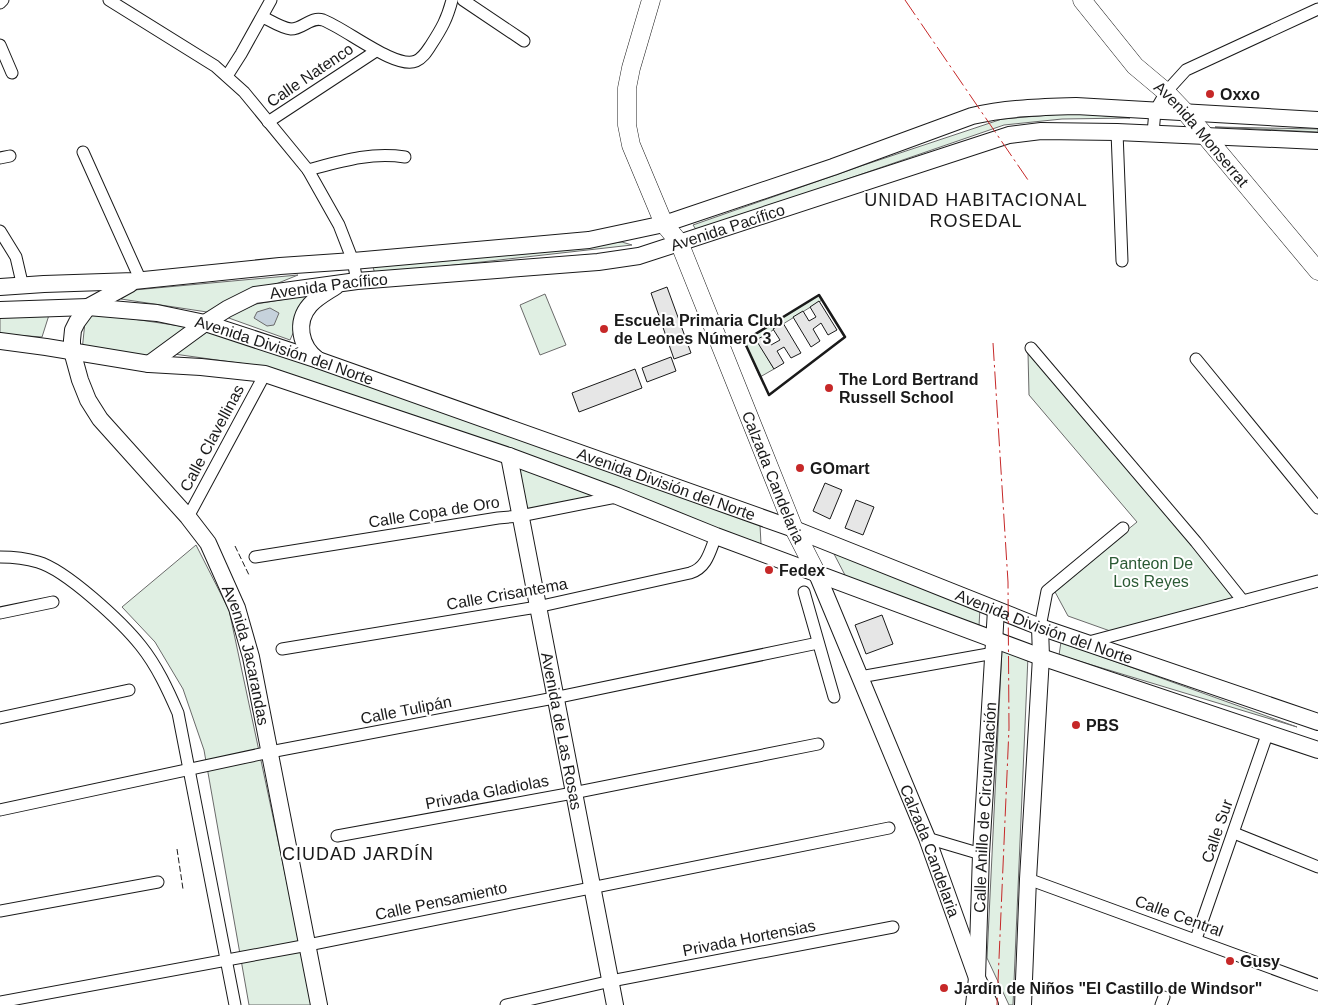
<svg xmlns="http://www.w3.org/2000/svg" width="1318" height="1005" font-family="Arial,sans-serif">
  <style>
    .green { fill: #e0efe3; stroke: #6a6a6a }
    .water { fill: #c6d2dc; stroke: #6a6a6a }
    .building { fill: #e6e6e6; stroke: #1a1a1a }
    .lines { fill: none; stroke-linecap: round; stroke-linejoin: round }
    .street-casing { stroke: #1a1a1a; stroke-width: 13 }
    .secondary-casing { stroke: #1a1a1a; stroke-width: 18 }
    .primary-casing { stroke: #1a1a1a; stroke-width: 19 }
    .street { stroke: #fff; stroke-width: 11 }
    .secondary { stroke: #fff; stroke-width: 16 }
    .primary { stroke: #fff; stroke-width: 18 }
    .fence { stroke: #1a1a1a; stroke-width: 1; stroke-dasharray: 6 2.5; stroke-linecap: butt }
    .wall { stroke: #1a1a1a; stroke-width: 2.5 }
    .power { stroke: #c62828; stroke-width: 1; stroke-dasharray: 18 4 2.5 4; stroke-linecap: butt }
    .poi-dot { fill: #c62828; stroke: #fff; stroke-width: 2 }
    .labels { text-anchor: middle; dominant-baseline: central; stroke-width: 4; stroke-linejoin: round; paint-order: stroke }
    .street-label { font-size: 16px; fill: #1a1a1a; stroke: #fff }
    .poi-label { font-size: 16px; font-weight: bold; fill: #1a1a1a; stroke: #fff; text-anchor: start }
    .park-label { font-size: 16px; fill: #2b5a34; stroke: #fff }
    .neighbourhood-label { font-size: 18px; letter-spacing: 1px; fill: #1a1a1a; stroke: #fff }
  </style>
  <rect width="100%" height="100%" fill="#fff"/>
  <!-- green -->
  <g class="green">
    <polygon points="1074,113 1130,118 1062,119 1004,125 697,231 693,225 861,166 1002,119"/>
    <polygon points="1215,127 1318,129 1318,132"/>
    <polygon points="622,242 632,245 375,274 373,267"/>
    <polygon points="298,275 207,312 121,299 134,290"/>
    <polygon points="545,294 566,345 540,355 520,305"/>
    <polygon points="310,295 290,340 226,317 256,304"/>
    <polygon points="819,295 822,300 757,340 774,369 760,377 744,341"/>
    <polygon points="86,312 194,328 148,361 82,351"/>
    <polygon points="49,315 42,337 0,334 0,316"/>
    <polygon points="207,332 298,359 760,525 761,544 260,366 174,354"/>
    <polygon points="1028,353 1237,598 1113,632 1068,616 1054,590 1137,522 1029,395"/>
    <polygon points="510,461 615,501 520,516"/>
    <polygon points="196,545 229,610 313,1005 249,1005 204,750 183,689 155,642 122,607"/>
    <polygon points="833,552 980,608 979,626 846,577"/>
    <polygon points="1061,642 1297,727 1059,655"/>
    <polygon points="1002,648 1028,656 1013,1005 1009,1005 987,958"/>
  </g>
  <!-- water -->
  <polygon class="water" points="270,308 279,313 274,325 267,326 254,318 257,312"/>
  <!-- building -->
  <g class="building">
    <polygon points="667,287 691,353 674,359 651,293"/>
    <polygon points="819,301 837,330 828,335 821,323 813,329 820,341 811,347 793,317 803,311 809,321 816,317 810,307"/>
    <polygon points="783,323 801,353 791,358 784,347 777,351 784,363 774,369 756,340 765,335 771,345 780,340 773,329"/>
    <polygon points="671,357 676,371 647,382 642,368"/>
    <polygon points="635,369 642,388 579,412 572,393"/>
    <polygon points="825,483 842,490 830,519 813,511"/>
    <polygon points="856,500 874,507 863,535 845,528"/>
    <polygon points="882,615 893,644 866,654 855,625"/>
  </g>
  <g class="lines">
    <!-- street casing -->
    <g class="street-casing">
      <g id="street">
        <polyline points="109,0 215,66 244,92 308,170 339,225 353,261 357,281"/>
        <polyline points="463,0 524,41"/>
        <polyline points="0,3 3,0"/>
        <path d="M263,17C271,21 282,28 291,29C303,29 311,16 323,20C345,28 396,70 416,61C423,58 427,51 431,45C442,28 447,19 452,0"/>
        <polyline points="0,45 12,73"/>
        <polyline points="227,76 241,54 271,0"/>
        <polyline points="268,122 376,51"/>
        <polyline points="1117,132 1122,261"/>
        <polyline points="1153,133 1155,111 1166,92 1186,70 1318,9"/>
        <polyline points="83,152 141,281"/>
        <polyline points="0,158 10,156"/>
        <path d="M308,170C342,161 370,152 405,157"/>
        <polyline points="0,231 16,257 23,287"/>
        <polyline points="1031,348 1196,542 1243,601"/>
        <polyline points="1196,359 1318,508"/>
        <polyline points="188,517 265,374"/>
        <path d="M0,557C13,557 25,558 38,562C66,570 122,622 141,646C157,666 168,690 178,713L235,1005"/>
        <polyline points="255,557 498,518 520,516 616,497"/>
        <polyline points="804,592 834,697"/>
        <polyline points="0,613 53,602"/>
        <polyline points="1040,627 1047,591 1123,528"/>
        <polyline points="1085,643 1318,581"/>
        <path d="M282,649L537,607L690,573C707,568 710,551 716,536"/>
        <polyline points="860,677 994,653"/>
        <polyline points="0,718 129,690"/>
        <polyline points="0,810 270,752 554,698 818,643"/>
        <polyline points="1234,833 1318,867"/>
        <polyline points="337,836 573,793 818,744"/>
        <polyline points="927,838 981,854"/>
        <polyline points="1028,879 1318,985"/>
        <polyline points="0,911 158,882"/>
        <polyline points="1196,939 1268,732"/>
        <polyline points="0,1002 308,945 889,828"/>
        <polyline points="506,1005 611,981 893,927"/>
        <polyline points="1161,1005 1164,997"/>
      </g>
    </g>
    <!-- secondary casing -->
    <g class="secondary-casing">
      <g id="secondary">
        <path id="s1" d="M130,284L88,307L77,322L73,330L72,340V351L80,380L88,400L100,419L188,517L208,543L237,608L251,657L319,1005"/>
        <path d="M0,287L44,284L134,281L280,266L353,261L589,240L664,224L833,167L972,116C1006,108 1041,107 1076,106L1318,120"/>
        <path id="s2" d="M0,310L88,307L157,313L205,323L318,360L794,529L1040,627L1318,722"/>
        <polyline points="0,341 46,347 149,364 201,367 265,374 509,456 617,496 716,536 1041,657 1318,750"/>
        <path d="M318,360C300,347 295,322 310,305C317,297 327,292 336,286"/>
        <path id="s3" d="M149,364L205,323L227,309L255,295L357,281L598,262L639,256L1009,135L1041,131L1117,132L1318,141"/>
        <path id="s4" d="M509,456L615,1005"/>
        <path id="s5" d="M817,574L927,838L977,978L990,1005"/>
        <path id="s6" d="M974,1005L977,978L981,854L996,610"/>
        <polyline points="1023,1005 1028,879 1041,657 1040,627"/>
      </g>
    </g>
    <!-- primary casing -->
    <g class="primary-casing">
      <g id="primary">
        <path id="s7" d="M651,0L631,68L627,88V125L631,145L664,224L679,242L794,529L817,574"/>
        <path id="s8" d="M1082,0L1135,66L1166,92L1187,114L1318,271"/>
      </g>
    </g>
    <!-- street -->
    <use href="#street" class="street"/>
    <!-- secondary -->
    <use href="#secondary" class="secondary"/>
    <!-- primary -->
    <use href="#primary" class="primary"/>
    <!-- fence -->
    <g class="fence">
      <polyline points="235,546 249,575"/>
      <polyline points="177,849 183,889"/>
    </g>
    <!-- wall -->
    <polygon class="wall" points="819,295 845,337 769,395 744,341"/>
    <!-- power -->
    <g class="power">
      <polyline points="905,0 1028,180"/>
      <polyline points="993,343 1008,582 1009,728 997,1005"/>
    </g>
  </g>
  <!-- markers -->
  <g class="poi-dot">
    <circle cx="1210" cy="94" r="5"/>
    <circle cx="604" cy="329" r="5"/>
    <circle cx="829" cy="388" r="5"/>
    <circle cx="800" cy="468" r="5"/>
    <circle cx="769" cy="570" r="5"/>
    <circle cx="1076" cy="725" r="5"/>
    <circle cx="1230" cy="961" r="5"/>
    <circle cx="944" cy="988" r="5"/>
  </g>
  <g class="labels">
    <!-- street labels -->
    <g class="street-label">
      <text transform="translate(310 75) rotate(-34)">Calle Natenco</text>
      <text stroke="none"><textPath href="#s8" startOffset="180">Avenida Monserrat</textPath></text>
      <text stroke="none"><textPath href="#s3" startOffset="606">Avenida Pacífico</textPath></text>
      <text stroke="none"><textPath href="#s3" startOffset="201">Avenida Pacífico</textPath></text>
      <text stroke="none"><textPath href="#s2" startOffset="290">Avenida División del Norte</textPath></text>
      <text transform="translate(212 438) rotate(-62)">Calle Clavellinas</text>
      <text stroke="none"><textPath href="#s7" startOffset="511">Calzada Candelaria</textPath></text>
      <text stroke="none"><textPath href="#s2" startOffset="695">Avenida División del Norte</textPath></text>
      <text transform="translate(434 512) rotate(-9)">Calle Copa de Oro</text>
      <text transform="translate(507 594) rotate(-10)">Calle Crisantema</text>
      <text stroke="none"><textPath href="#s2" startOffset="1099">Avenida División del Norte</textPath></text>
      <text stroke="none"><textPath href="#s1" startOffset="454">Avenida Jacarandas</textPath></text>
      <text transform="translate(406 710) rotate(-11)">Calle Tulipán</text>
      <text stroke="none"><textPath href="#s4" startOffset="280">Avenida de Las Rosas</textPath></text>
      <text transform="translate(487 792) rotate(-11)">Privada Gladiolas</text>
      <text stroke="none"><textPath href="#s6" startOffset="198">Calle Anillo de Circunvalación</textPath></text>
      <text transform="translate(1217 831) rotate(-71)">Calle Sur</text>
      <text stroke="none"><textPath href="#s5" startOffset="299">Calzada Candelaria</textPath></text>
      <text transform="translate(441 901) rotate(-12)">Calle Pensamiento</text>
      <text transform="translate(1179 916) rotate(20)">Calle Central</text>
      <text transform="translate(749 938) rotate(-11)">Privada Hortensias</text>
    </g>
    <!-- poi labels -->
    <g class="poi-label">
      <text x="1220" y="94">Oxxo</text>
      <text x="614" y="320">Escuela Primaria Club<tspan x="614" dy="18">de Leones Número 3</tspan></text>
      <text x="839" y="379">The Lord Bertrand<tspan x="839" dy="18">Russell School</tspan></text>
      <text x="810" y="468">GOmart</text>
      <text x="779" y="570">Fedex</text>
      <text x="1086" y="725">PBS</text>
      <text x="1240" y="961">Gusy</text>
      <text x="954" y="988">Jardín de Niños "El Castillo de Windsor"</text>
    </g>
    <!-- park labels -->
    <g class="park-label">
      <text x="1151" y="563">Panteon De<tspan x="1151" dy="18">Los Reyes</tspan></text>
    </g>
    <!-- neighbourhood labels -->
    <g class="neighbourhood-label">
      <text x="976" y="200">UNIDAD HABITACIONAL<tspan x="976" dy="21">ROSEDAL</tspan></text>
      <text x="358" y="854">CIUDAD JARDÍN</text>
    </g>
  </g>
</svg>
